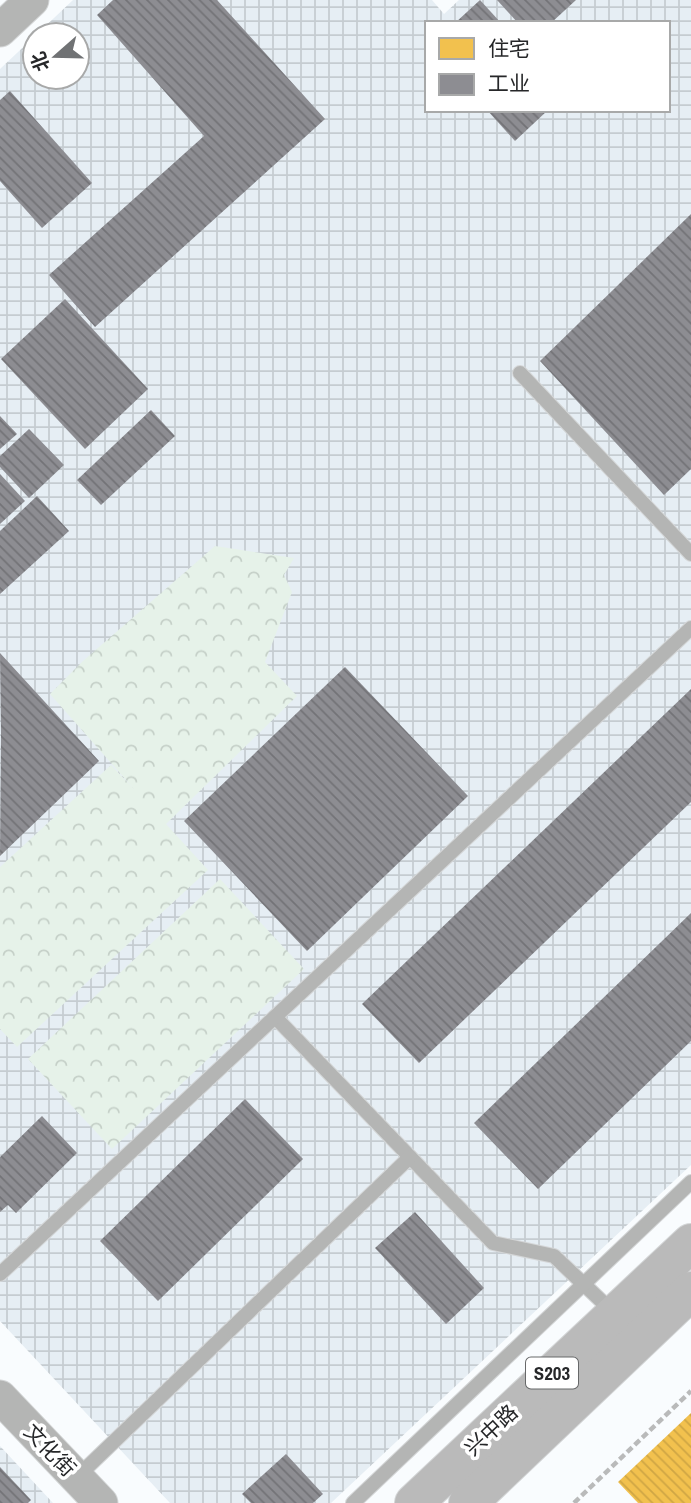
<svg xmlns="http://www.w3.org/2000/svg" width="691" height="1503" font-family="'Archivo Narrow','Noto Sans SC',sans-serif">
  <style>
    .industrial { fill: url(#industrial-grid); fill-rule: evenodd }
    .forest { fill: url(#forest-crowns) }
    .homes { fill: url(#homes-back-hatch) }
    .industry { fill: url(#industry-back-hatch) }
    .lines { fill: none; stroke-linecap: round; stroke-linejoin: round }
    .service-casing { stroke: #d4d6d7; stroke-width: 16 }
    .tertiary-casing { stroke: #d4d6d7; stroke-width: 35 }
    .trunk-casing { stroke: #d4d6d7; stroke-width: 40 }
    .path { stroke: #b9baba; stroke-width: 4.5; stroke-dasharray: 7 3.5; stroke-linecap: butt }
    .service { stroke: #b4b5b4; stroke-width: 14 }
    .tertiary { stroke: #b4b5b4; stroke-width: 33 }
    .trunk { stroke: #bababa; stroke-width: 38 }
    .labels { text-anchor: middle; dominant-baseline: central; stroke-width: 7; stroke-linejoin: round; paint-order: stroke }
    .shield { fill: #fff; stroke: #676869; stroke-width: 2 }
    .shield-label { font-size: 19px; font-weight: bold; fill: #262729 }
    .street-label { font-size: 21px; fill: #262729; stroke: #fff }
  </style>
  <defs>
    <pattern id="industrial-grid" width="8" height="8" patternUnits="userSpaceOnUse" patternTransform="scale(1.75)"><rect width="8" height="8" fill="#e6eef4"/><path d="M0 4h8M4 0v8" fill="none" stroke="#c5ccd1"/></pattern>
    <pattern id="forest-crowns" width="20" height="18" patternUnits="userSpaceOnUse" patternTransform="scale(1.75)"><rect width="20" height="18" fill="#e6f2e9"/><path d="M2 6a3 3 0 1 1 6 0M12 15a3 3 0 1 1 6 0" fill="none" stroke="#c5d0c8"/></pattern>
    <pattern id="homes-back-hatch" width="6" height="6" patternUnits="userSpaceOnUse" patternTransform="scale(1.75)"><rect width="6" height="6" fill="#f2c14e"/><path d="M-1 5l2 2M0 0l6 6M5-1l2 2" fill="none" stroke="#cfa644"/></pattern>
    <pattern id="industry-back-hatch" width="6" height="6" patternUnits="userSpaceOnUse" patternTransform="scale(1.75)"><rect width="6" height="6" fill="#8d8d92"/><path d="M-1 5l2 2M0 0l6 6M5-1l2 2" fill="none" stroke="#737377"/></pattern>
  </defs>
  <rect width="100%" height="100%" fill="#f9fcfe"/>
  <!-- industrial -->
  <g class="industrial">
    <path d="M73,0H432L444,14L459,0H691V1165L331,1503H170L0,1321V69L35,36V77H77V35H36ZM427,23H668V110H427Z"/>
    <polygon points="0,1446 53,1503 0,1503"/>
  </g>
  <!-- forest -->
  <g class="forest">
    <polygon points="215,546 294,558 284,575 292,592 265,662 297,696 166,824 208,870 17,1047 0,1029 0,867 111,765 134,789 50,694 83,661"/>
    <polygon points="220,879 304,969 112,1149 28,1059"/>
  </g>
  <!-- homes -->
  <polygon class="homes" points="691,1413 691,1503 638,1503 618,1482"/>
  <!-- industry -->
  <g class="industry">
    <polygon points="113,0 217,0 325,119 95,327 49,275 204,136 97,15"/>
    <polygon points="480,0 501,23 455,23"/>
    <polygon points="497,0 576,0 551,23 518,23"/>
    <polygon points="10,91 92,183 42,228 0,181 0,100"/>
    <polygon points="487,110 548,110 515,141"/>
    <polygon points="691,214 691,469 664,495 540,361"/>
    <polygon points="65,299 148,389 85,449 1,359"/>
    <polygon points="151,410 175,436 101,505 77,480"/>
    <polygon points="0,416 17,434 0,449"/>
    <polygon points="29,429 64,465 29,498 0,467 0,456"/>
    <polygon points="0,474 25,501 0,524"/>
    <polygon points="37,496 69,531 0,594 0,531"/>
    <polygon points="0,653 99,761 0,856 1,734"/>
    <polygon points="345,667 468,796 307,951 184,821"/>
    <polygon points="691,689 691,802 419,1063 362,1004"/>
    <polygon points="691,913 691,1041 538,1189 474,1123"/>
    <polygon points="245,1099 303,1159 158,1301 100,1241"/>
    <polygon points="42,1116 77,1153 16,1213 8,1205 0,1212 0,1157"/>
    <polygon points="415,1212 484,1288 446,1324 375,1248"/>
    <polygon points="286,1454 323,1494 313,1503 251,1503 242,1494"/>
    <polygon points="0,1467 31,1500 28,1503 0,1503"/>
  </g>
  <g class="lines">
    <!-- service casing -->
    <g class="service-casing">
      <g id="service">
        <polyline points="520,373 691,554"/>
        <polyline points="275,1017 493,1243 554,1256 614,1313"/>
        <polyline points="0,1274 691,628"/>
        <polyline points="77,1477 410,1157"/>
        <polyline points="353,1503 691,1182"/>
      </g>
    </g>
    <!-- tertiary casing -->
    <g class="tertiary-casing">
      <g id="tertiary">
        <polyline points="0,30 32,0"/>
        <polyline points="0,1397 101,1503"/>
      </g>
    </g>
    <!-- trunk casing -->
    <g class="trunk-casing">
      <g id="trunk">
        <polyline points="414,1503 691,1243"/>
        <polyline points="468,1503 691,1291"/>
      </g>
    </g>
    <!-- path -->
    <polyline class="path" points="574,1503 691,1391"/>
    <!-- service -->
    <use href="#service" class="service"/>
    <!-- tertiary -->
    <use href="#tertiary" class="tertiary"/>
    <!-- trunk -->
    <use href="#trunk" class="trunk"/>
  </g>
  <g class="labels">
    <!-- shield labels -->
    <rect class="shield" x="526" y="1357.5" width="52" height="31" rx="5"/>
    <g class="shield-label">
      <text x="552" y="1373">S203</text>
    </g>
    <!-- street labels -->
    <g class="street-label">
      <text transform="translate(491 1430) rotate(-43)">兴中路</text>
      <text transform="translate(50 1450) rotate(46)">文化街</text>
    </g>
  </g>
  <!-- legend -->
  <rect x="425" y="21" width="245" height="91" fill="#ffffff" stroke="#a8a9a9" stroke-width="2"/>
  <rect x="439" y="38" width="35" height="21" fill="#f2c14e" stroke="#a8a9a9" stroke-width="2"/>
  <text x="488" y="56" font-size="21" fill="#262729">住宅</text>
  <rect x="439" y="74" width="35" height="21" fill="#8d8d92" stroke="#a8a9a9" stroke-width="2"/>
  <text x="488" y="91" font-size="21" fill="#262729">工业</text>
  <!-- north arrow -->
  <g transform="translate(56 56) rotate(250)"><circle r="33" fill="#ffffff" stroke="#a8a9a9" stroke-width="2"/>
  <path d="M0-5L12 26L0 18L-12 26Z" fill="#707274"/>
  <text y="-10" font-size="19" font-weight="bold" text-anchor="middle" fill="#262729">北</text>
  </g>
</svg>
